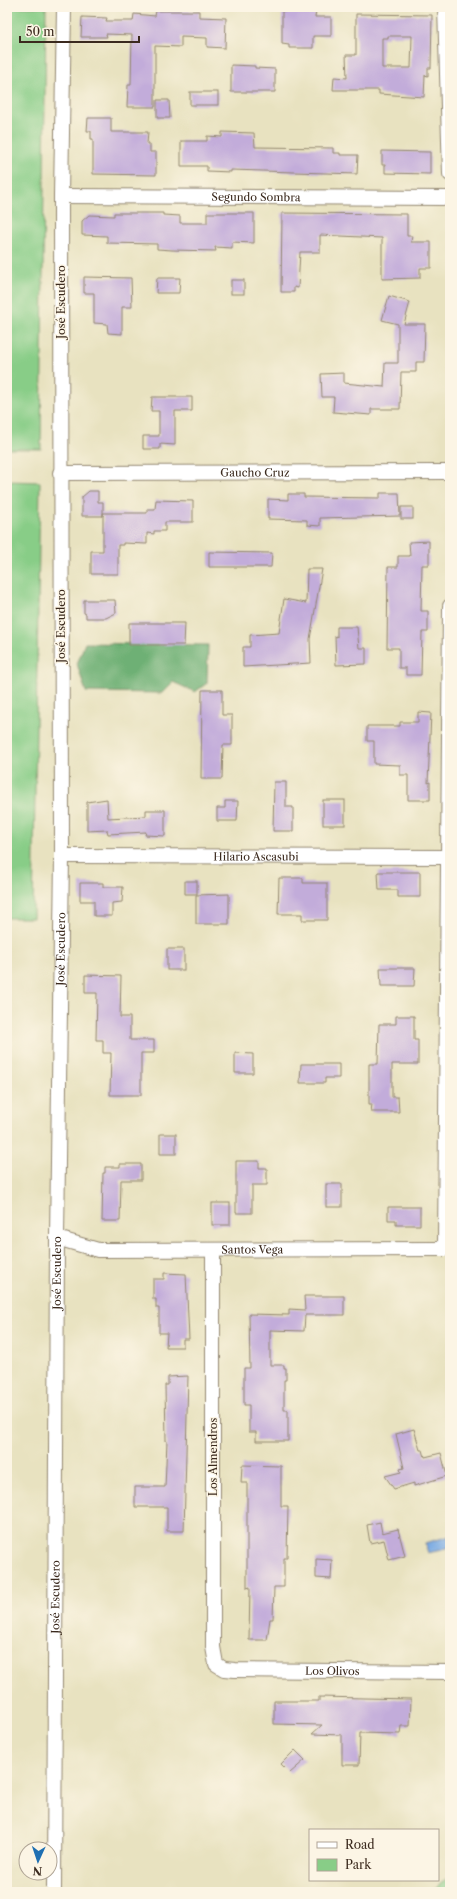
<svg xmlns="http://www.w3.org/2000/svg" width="457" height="1899" font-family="'Libre Caslon Text',serif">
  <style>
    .green { fill: #88cd87; stroke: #627c52 }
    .forest { fill: #6eb074; stroke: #546d49 }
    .water { fill: #77a9e3; stroke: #596a80 }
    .building { fill: #c2acda; fill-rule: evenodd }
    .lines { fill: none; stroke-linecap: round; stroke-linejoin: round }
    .street-casing { stroke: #92866f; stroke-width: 16 }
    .street { stroke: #fff; stroke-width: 14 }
    .labels { text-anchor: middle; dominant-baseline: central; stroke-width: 3; stroke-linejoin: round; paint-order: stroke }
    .street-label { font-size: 11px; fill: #3b2a1e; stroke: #fcf5e5 }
  </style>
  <rect width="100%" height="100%" fill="#fcf5e5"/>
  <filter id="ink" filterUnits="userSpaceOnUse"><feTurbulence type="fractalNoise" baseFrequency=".025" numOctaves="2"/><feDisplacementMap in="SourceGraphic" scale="8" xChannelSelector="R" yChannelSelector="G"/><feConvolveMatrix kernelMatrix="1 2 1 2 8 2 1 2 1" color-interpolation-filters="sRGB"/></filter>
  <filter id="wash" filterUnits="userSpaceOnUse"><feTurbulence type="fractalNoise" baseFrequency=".012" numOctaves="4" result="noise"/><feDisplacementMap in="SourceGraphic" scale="16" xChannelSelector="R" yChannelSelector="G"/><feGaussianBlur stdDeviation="0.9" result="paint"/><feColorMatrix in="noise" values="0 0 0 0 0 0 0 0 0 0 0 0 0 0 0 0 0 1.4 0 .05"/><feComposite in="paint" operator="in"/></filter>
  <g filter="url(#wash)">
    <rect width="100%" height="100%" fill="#e8e2c0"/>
    <!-- green -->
    <g class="green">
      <polygon points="7,7 46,7 41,449 7,449"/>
      <polygon points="7,481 40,482 33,918 7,918"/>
      <polygon points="450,1875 450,1892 432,1892"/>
    </g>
    <!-- forest -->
    <polygon class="forest" points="85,643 208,645 207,683 195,692 173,682 162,693 86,692 77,664"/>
    <!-- water -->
    <polygon class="water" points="450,1536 450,1548 428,1553 425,1543"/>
    <g id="blocks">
      <!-- building -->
      <g class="building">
        <polygon points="156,11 199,11 199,17 226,18 225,48 207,47 207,38 181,37 181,47 155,46 155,107 127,107 128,85 131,85 132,35 106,34 107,37 81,37 82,17 107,18 106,21 133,21 134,14 155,16"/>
        <polygon points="282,11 316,11 315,17 331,17 331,36 313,36 313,48 289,48 289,45 282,44"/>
        <path d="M356,14L432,15L431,68H428V76L425,75L424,97L379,94V90H333L334,77L347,78L346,55H356ZM388,36H412L411,68H382V38H388Z"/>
        <polygon points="231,65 255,66 255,68 275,69 275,92 231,92"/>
        <rect x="190" y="92" width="28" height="13"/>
        <polygon points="157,100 169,100 170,118 157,118"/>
        <polygon points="88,118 111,118 111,132 148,132 147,144 150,144 150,152 156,152 156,175 93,174 93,139 91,139 91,131 87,131"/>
        <polygon points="222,132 254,133 255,147 333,148 333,153 340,153 340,155 358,155 357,174 231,170 231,172 207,171 207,166 181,166 181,141 207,141 207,136 222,137"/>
        <polygon points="382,151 430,152 430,174 385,173 385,165 382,165"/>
        <polygon points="114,213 163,213 163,215 180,216 180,223 207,223 207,213 254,213 254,243 232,242 232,248 215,247 216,251 172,250 157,249 157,244 107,243 107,236 82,235 82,221 89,215 114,216"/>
        <polygon points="282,213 407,214 407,236 412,236 411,242 431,242 431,268 420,268 420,278 382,279 382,238 320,235 320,252 300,252 298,288 294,287 294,292 281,292"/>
        <polygon points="84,277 131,278 132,307 122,307 122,334 108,333 107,324 94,323 94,293 84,293"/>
        <polygon points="157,278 180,278 179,293 156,293"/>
        <rect x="231" y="280" width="13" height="14"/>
        <polygon points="389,296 410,302 404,324 425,324 424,362 416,362 416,372 401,372 400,409 371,409 371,415 333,412 334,397 322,397 321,374 344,373 344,383 384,387 385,363 398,363 398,324 382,320"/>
        <polygon points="152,397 192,397 192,411 175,411 175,445 160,444 160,449 143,449 143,436 159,436 159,411 151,411"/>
        <polygon points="89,491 98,491 98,502 103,502 103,516 82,516 82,497"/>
        <polygon points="380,493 399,493 400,516 320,518 320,526 307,525 307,520 268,519 268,499 288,500 288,494 304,494 304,497 380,498"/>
        <polygon points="156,500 193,501 193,522 165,522 165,531 154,531 154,534 147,533 147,544 123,543 123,545 118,545 118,574 91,574 91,551 103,551 103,513 147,513 147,509 155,509"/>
        <rect x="401" y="507" width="12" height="12"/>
        <polygon points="429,541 429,565 422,565 421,611 428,611 428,632 422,632 421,675 406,675 406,668 399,668 399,648 387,648 388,567 398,567 398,556 410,556 409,542"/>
        <polygon points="209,552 272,553 271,567 209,567"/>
        <polygon points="307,569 322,569 310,639 311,663 243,667 243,647 250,647 250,635 279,633 284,599 306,603"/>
        <polygon points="84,600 115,600 116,613 106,618 86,618 86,614 84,613"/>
        <polygon points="129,623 185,623 184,645 129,645"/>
        <polygon points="337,627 357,627 359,648 366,648 366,664 336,665 335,636 337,637"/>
        <polygon points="202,690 222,690 222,715 232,715 232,745 223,745 222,779 201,779"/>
        <polygon points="418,712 431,713 428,783 430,782 430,800 408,800 408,775 400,775 400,765 374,764 374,741 367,741 367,726 400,726 400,722 418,722"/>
        <polygon points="274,782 286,782 286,807 293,807 293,831 273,831"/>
        <polygon points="107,799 108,818 146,816 146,810 165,810 165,836 145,835 146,832 108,834 107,830 87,831 87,802"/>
        <rect x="323" y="800" width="22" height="25"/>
        <polygon points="225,801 238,801 237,821 217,821 217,808 225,808"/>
        <polygon points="378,872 420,872 420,897 398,897 398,890 379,890"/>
        <polygon points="279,878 303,878 303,883 327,883 327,920 302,920 302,914 278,914"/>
        <rect x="185" y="881" width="12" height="13"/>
        <polygon points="80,883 103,883 103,887 123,887 122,902 112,903 112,916 94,916 94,901 80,901"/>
        <polygon points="229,894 229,924 196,924 196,895"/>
        <rect x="167" y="949" width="17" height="21"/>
        <polygon points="380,968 415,968 414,986 381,986"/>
        <polygon points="85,975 121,976 120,1017 130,1017 130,1040 154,1040 154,1053 141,1053 141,1095 110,1095 111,1053 103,1053 103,1040 96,1040 97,993 85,993"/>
        <polygon points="396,1016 414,1016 414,1040 418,1040 418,1064 392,1064 392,1097 398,1097 399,1112 371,1112 372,1104 369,1104 369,1064 378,1064 379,1024 396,1024"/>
        <polygon points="235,1053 253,1054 253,1073 235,1073"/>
        <polygon points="301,1064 339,1064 339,1078 325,1078 325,1083 300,1083"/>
        <rect x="160" y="1134" width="16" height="20"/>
        <polygon points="236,1161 259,1161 259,1168 267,1168 267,1185 252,1185 252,1213 236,1213"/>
        <polygon points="120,1164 141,1164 141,1180 121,1180 120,1221 102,1221 103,1173 105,1173 105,1167 120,1167"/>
        <rect x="326" y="1184" width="16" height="23"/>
        <rect x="212" y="1203" width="18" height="22"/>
        <polygon points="388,1207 420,1207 420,1225 396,1225 396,1220 388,1220"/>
        <polygon points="164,1273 186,1274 189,1339 183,1339 183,1347 166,1347 167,1333 159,1333 159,1308 156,1308 156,1299 153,1299 153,1279 164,1279"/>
        <polygon points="304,1296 344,1296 344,1315 305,1315 304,1331 270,1330 270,1365 284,1365 284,1368 286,1368 286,1380 284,1380 284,1410 288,1410 288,1441 256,1441 256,1432 249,1432 249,1405 244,1405 244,1368 250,1368 249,1314 289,1315 289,1309 305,1310"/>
        <polygon points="188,1376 184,1531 167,1531 167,1507 135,1507 135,1487 165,1487 167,1441 166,1441 165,1385 168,1385 168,1377"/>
        <polygon points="414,1429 420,1450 423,1450 425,1457 441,1453 447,1476 414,1486 414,1483 394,1489 385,1476 401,1472 400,1469 404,1468 396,1434"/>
        <polygon points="242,1465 281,1466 281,1506 288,1506 287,1558 284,1558 284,1587 274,1587 273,1619 270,1619 267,1640 249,1640 250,1587 247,1588 247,1483 241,1483"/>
        <polygon points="380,1522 382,1533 398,1529 405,1556 389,1560 384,1540 370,1543 367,1525"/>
        <polygon points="316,1559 332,1560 331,1579 316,1578"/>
        <polygon points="319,1697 411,1699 410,1726 401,1726 400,1734 360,1733 359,1765 342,1765 342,1735 312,1734 322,1725 274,1724 274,1701 319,1701"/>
        <polygon points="295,1750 305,1760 290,1773 281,1764"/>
      </g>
    </g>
  </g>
  <g filter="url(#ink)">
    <use href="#blocks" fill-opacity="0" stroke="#92866f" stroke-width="1"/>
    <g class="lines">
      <!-- street casing -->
      <g class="street-casing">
        <g id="street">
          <polyline points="445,7 450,174"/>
          <path id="s1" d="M61,196L450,198"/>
          <path id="s2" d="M60,473L450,472"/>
          <path id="s3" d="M62,856L450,857"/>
          <path id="s4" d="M57,1238L98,1250L450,1249"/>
          <polyline points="445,1249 450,606"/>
          <path id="s5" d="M213,1250V1647L216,1664L224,1669L235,1670L450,1672"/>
          <path id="s6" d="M54,1892L57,1238L62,856L61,196L64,7"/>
        </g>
      </g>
      <!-- street -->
      <use href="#street" class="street"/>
    </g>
  </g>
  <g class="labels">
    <!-- street labels -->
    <g class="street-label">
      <text stroke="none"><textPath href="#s1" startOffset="195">Segundo Sombra</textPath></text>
      <text transform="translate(61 302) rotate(-90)">José Escudero</text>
      <text stroke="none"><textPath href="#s2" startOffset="195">Gaucho Cruz</textPath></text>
      <text transform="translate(61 626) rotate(-90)">José Escudero</text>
      <text stroke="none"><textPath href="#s3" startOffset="194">Hilario Ascasubi</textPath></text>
      <text stroke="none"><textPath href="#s6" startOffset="943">José Escudero</textPath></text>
      <text stroke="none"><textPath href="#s4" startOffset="197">Santos Vega</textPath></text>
      <text stroke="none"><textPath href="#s6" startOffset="619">José Escudero</textPath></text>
      <text transform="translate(213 1457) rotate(-90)">Los Almendros</text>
      <text stroke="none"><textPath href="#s6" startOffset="295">José Escudero</textPath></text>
      <text stroke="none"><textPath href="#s5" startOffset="532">Los Olivos</textPath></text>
    </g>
  </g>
  <!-- margin -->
  <rect width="457" height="1899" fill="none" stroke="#fcf5e5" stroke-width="24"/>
  <!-- legend -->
  <rect x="309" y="1829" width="130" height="52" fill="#fcf5e5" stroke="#afa495"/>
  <rect x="317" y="1842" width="20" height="6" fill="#ffffff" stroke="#afa495"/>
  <text x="345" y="1849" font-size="12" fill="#3b2a1e">Road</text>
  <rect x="317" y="1859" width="20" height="12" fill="#88cd87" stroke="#afa495"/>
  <text x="345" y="1869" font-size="12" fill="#3b2a1e">Park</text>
  <!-- north arrow -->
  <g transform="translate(38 1861) rotate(183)"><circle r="19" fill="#fcf5e5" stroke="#afa495"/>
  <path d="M0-3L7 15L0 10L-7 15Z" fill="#1f6fb2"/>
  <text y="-6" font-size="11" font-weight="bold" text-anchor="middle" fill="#3b2a1e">N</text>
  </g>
  <!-- scale -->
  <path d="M20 36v6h119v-6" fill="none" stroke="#3b2a1e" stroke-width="2"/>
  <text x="26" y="36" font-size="12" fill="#3b2a1e" stroke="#fcf5e5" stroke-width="3" paint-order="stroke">50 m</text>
</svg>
